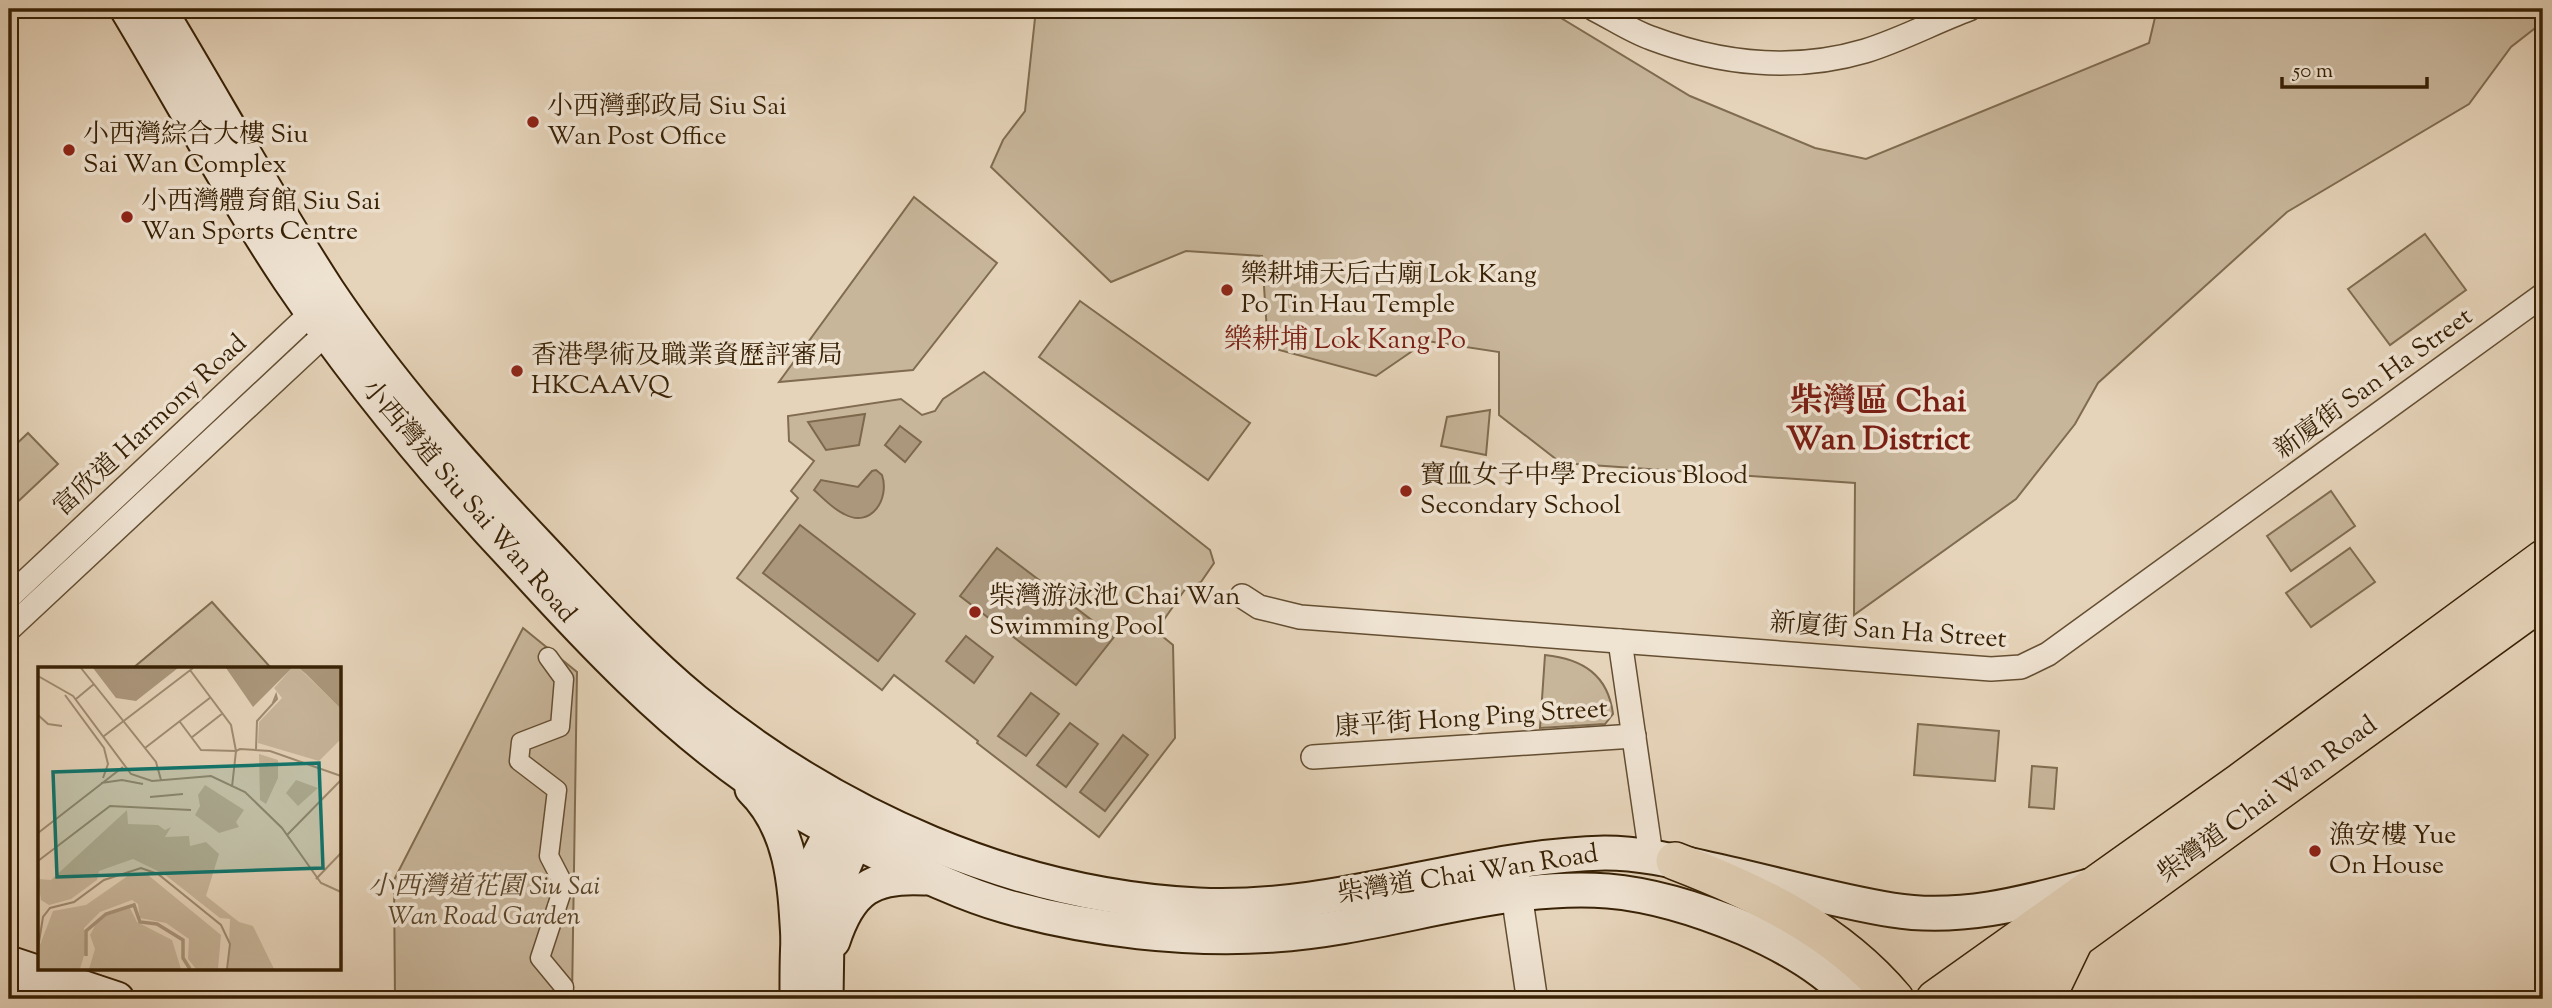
<svg xmlns="http://www.w3.org/2000/svg" width="2552" height="1008" font-family="'Sorts Mill Goudy','Noto Serif TC',serif">
  <style>
    .green { fill: #c8b69b; stroke: #806c50; stroke-width: 2 }
    .water { fill: #ab977c; stroke: #7d684c; stroke-width: 2 }
    .lines { fill: none; stroke-linecap: round; stroke-linejoin: round }
    .pedestrian-casing { stroke: #644e32; stroke-width: 21 }
    .minor-casing { stroke: #644e32; stroke-width: 26 }
    .tertiary-casing { stroke: #644e32; stroke-width: 33 }
    .secondary-casing { stroke: #382105; stroke-width: 37 }
    .primary-casing { stroke: #382105; stroke-width: 40 }
    .pedestrian { stroke: #efe3d2; stroke-width: 18 }
    .minor { stroke: #efe3d2; stroke-width: 23 }
    .tertiary { stroke: #efe3d2; stroke-width: 30 }
    .secondary { stroke: #efe3d2; stroke-width: 33 }
    .primary { stroke: #e6d4ba; stroke-width: 37 }
    .poi-dot { fill: #8f2418; stroke: #efe3d2; stroke-width: 2.5 }
    .labels { text-anchor: middle; dominant-baseline: central; stroke-width: 7; stroke-linejoin: round; paint-order: stroke }
    .poi-label { font-size: 26px; fill: #382105; stroke: #efe3d2; text-anchor: start }
    .street-label { font-size: 26px; fill: #382105; stroke: #efe3d2 }
    .park-label { font-size: 26px; font-style: italic; fill: #5c462a; stroke: #efe3d2 }
    .neighbourhood-label { font-size: 28px; fill: #7a1f14; stroke: #efe3d2 }
    .district-label { font-size: 33px; font-weight: bold; fill: #7a1f14; stroke: #efe3d2 }
    .inset-river { fill: none; stroke: #ab977c; stroke-width: 3.5 }
    .inset-road { fill: none; stroke: #a08c72; stroke-width: 2 }
    .view { fill: #0f766e; fill-opacity: 0.15; stroke: #0f766e; stroke-width: 3.5 }
    .inset-edge { fill: none; stroke: #382105; stroke-width: 3.5 }
  </style>
  <rect width="100%" height="100%" fill="#e6d4ba"/>
  <filter id="stains"><feTurbulence type="fractalNoise" baseFrequency=".00286" numOctaves="4"/><feColorMatrix values="0 0 0 0 .2 0 0 0 0 .09 0 0 0 0 .02 0 0 0 .5 -.17"/></filter>
  <radialGradient id="worn" r=".72"><stop offset=".6" stop-color="#630" stop-opacity="0"/><stop offset="1" stop-color="#630" stop-opacity=".3"/></radialGradient>
  <!-- green -->
  <g class="green">
    <polygon points="1036,9 1546,9 1690,96 1815,148 1866,159 2149,43 2157,9 2543,9 2543,22 2511,47 2469,104 2287,212 2098,383 2075,424 2016,499 1854,615 1855,483 1561,463 1499,415 1499,352 1427,341 1376,376 1268,347 1262,256 1186,251 1111,282 991,167 1003,140 1025,111"/>
    <polygon points="914,197 997,263 913,370 779,382"/>
    <polygon points="2425,234 2466,290 2390,345 2348,289"/>
    <polygon points="1080,301 1250,423 1208,480 1039,357"/>
    <polygon points="984,372 1210,550 1214,563 1201,582 1186,588 1156,631 1173,645 1175,738 1099,837 977,743 978,741 894,675 882,690 737,578 798,498 791,491 814,461 789,441 788,416 901,399 922,415 935,411 943,399"/>
    <polygon points="1490,410 1486,455 1441,446 1447,417"/>
    <polygon points="28,433 58,464 9,510 9,451"/>
    <polygon points="2331,491 2355,526 2291,571 2267,536"/>
    <polygon points="2350,548 2375,582 2311,627 2286,593"/>
    <polygon points="212,602 271,668 133,668"/>
    <polygon points="523,628 577,672 572,999 395,999 394,880"/>
    <path d="M1545,655C1583,659 1608,675 1613,714L1605,724L1540,728Z"/>
    <polygon points="1918,724 1999,731 1995,781 1914,775"/>
    <polygon points="2032,766 2057,768 2054,809 2029,807"/>
  </g>
  <!-- water -->
  <g class="water">
    <polygon points="865,414 859,445 826,450 808,422"/>
    <polygon points="900,426 921,442 905,462 885,445"/>
    <path d="M876,470L882,475C890,499 871,529 844,514C833,509 823,498 814,490L821,480L858,487L872,471Z"/>
    <polygon points="800,525 915,614 878,661 763,573"/>
    <polygon points="997,548 1114,637 1076,685 960,596"/>
    <polygon points="966,636 993,657 974,683 946,661"/>
    <polygon points="1031,693 1059,714 1026,756 998,736"/>
    <polygon points="1070,723 1098,744 1066,787 1037,765"/>
    <polygon points="1123,735 1148,755 1105,811 1080,792"/>
  </g>
  <g class="lines">
    <!-- pedestrian casing -->
    <g class="pedestrian-casing">
      <polyline id="pedestrian" points="548,657 564,679 560,727 521,742 519,761 557,790 549,856 564,885 540,958 564,987 563,999"/>
    </g>
    <!-- minor casing -->
    <g class="minor-casing">
      <g id="minor">
        <path d="M1594,9C1612,18 1631,31 1651,38C1720,64 1794,72 1865,51C1901,40 1934,22 1969,9"/>
        <polyline points="1242,596 1259,607 1300,617 1991,669 2021,667 2048,654 2543,295"/>
        <polyline points="9,597 321,304"/>
        <polyline points="9,629 337,323"/>
        <polyline points="1620,641 1651,855"/>
        <polyline points="1313,757 1634,736"/>
      </g>
    </g>
    <!-- tertiary casing -->
    <g class="tertiary-casing">
      <polyline id="tertiary" points="1513,870 1532,999"/>
    </g>
    <!-- secondary casing -->
    <g class="secondary-casing">
      <g id="secondary">
        <path d="M127,9C181,99 231,192 289,279C359,382 437,476 522,566C593,644 665,720 752,781C793,811 839,834 885,856C924,875 963,894 1005,906C1089,930 1188,941 1274,935C1386,928 1495,883 1608,891C1655,895 1701,910 1744,928C1783,945 1824,967 1852,999"/>
        <path d="M159,9C216,103 268,199 328,291C389,382 462,465 537,544C588,598 638,654 695,701C837,817 1015,896 1198,905C1337,912 1468,856 1605,853C1641,853 1674,861 1709,869C1770,882 1831,900 1892,910C1959,921 2025,903 2089,886"/>
        <path d="M752,789C793,829 795,887 798,940"/>
        <path d="M833,941C850,889 872,875 925,878"/>
        <polyline points="9,963 117,999"/>
        <polyline points="9,989 36,999"/>
        <path d="M797,999C797,961 796,922 807,885C815,859 830,835 843,810"/>
        <polyline points="826,999 827,936 831,896 863,822"/>
      </g>
    </g>
    <!-- primary casing -->
    <g class="primary-casing">
      <g id="primary">
        <path d="M1675,861C1758,893 1837,930 1895,999"/>
        <polyline points="1935,999 2240,782 2543,559"/>
        <polyline points="1992,999 2543,600"/>
        <polyline points="2046,999 2073,943"/>
      </g>
    </g>
    <!-- pedestrian -->
    <use href="#pedestrian" class="pedestrian"/>
    <!-- minor -->
    <use href="#minor" class="minor"/>
    <!-- tertiary -->
    <use href="#tertiary" class="tertiary"/>
    <!-- secondary -->
    <use href="#secondary" class="secondary"/>
    <!-- primary -->
    <use href="#primary" class="primary"/>
  </g>
  <!-- markers -->
  <g class="poi-dot">
    <circle cx="533" cy="122" r="7"/>
    <circle cx="69" cy="150" r="7"/>
    <circle cx="127" cy="217" r="7"/>
    <circle cx="1227" cy="290" r="7"/>
    <circle cx="517" cy="371" r="7"/>
    <circle cx="1406" cy="491" r="7"/>
    <circle cx="975" cy="612" r="7"/>
    <circle cx="2315" cy="851" r="7"/>
  </g>
  <g class="labels">
    <!-- poi labels -->
    <g class="poi-label">
      <text x="547" y="107">小西灣郵政局 Siu Sai<tspan x="547" dy="30">Wan Post Office</tspan></text>
      <text x="83" y="135">小西灣綜合大樓 Siu<tspan x="83" dy="30">Sai Wan Complex</tspan></text>
      <text x="141" y="202">小西灣體育館 Siu Sai<tspan x="141" dy="30">Wan Sports Centre</tspan></text>
      <text x="1241" y="275">樂耕埔天后古廟 Lok Kang<tspan x="1241" dy="30">Po Tin Hau Temple</tspan></text>
      <text x="531" y="356">香港學術及職業資歷評審局<tspan x="531" dy="30">HKCAAVQ</tspan></text>
      <text x="1420" y="476">寶血女子中學 Precious Blood<tspan x="1420" dy="30">Secondary School</tspan></text>
      <text x="989" y="597">柴灣游泳池 Chai Wan<tspan x="989" dy="30">Swimming Pool</tspan></text>
      <text x="2329" y="836">漁安樓 Yue<tspan x="2329" dy="30">On House</tspan></text>
    </g>
    <!-- street labels -->
    <g class="street-label">
      <text transform="translate(2374 384) rotate(-36)">新廈街 San Ha Street</text>
      <text transform="translate(151 426) rotate(-43)">富欣道 Harmony Road</text>
      <text transform="translate(468 502) rotate(49)">小西灣道 Siu Sai Wan Road</text>
      <text transform="translate(1888 632) rotate(4)">新廈街 San Ha Street</text>
      <text transform="translate(1471 719) rotate(-4)">康平街 Hong Ping Street</text>
      <text transform="translate(2268 800) rotate(-36)">柴灣道 Chai Wan Road</text>
      <text transform="translate(1468 875) rotate(-9)">柴灣道 Chai Wan Road</text>
    </g>
    <!-- park labels -->
    <g class="park-label">
      <text x="484" y="887">小西灣道花園 Siu Sai<tspan x="484" dy="30">Wan Road Garden</tspan></text>
    </g>
    <!-- neighbourhood labels -->
    <g class="neighbourhood-label">
      <text x="1345" y="341">樂耕埔 Lok Kang Po</text>
    </g>
    <!-- district labels -->
    <g class="district-label">
      <text x="1878" y="403">柴灣區 Chai<tspan x="1878" dy="38">Wan District</tspan></text>
    </g>
  </g>
  <!-- overview -->
  <g transform="translate(38 667)">
    <rect width="303" height="303" fill="#e6d4ba"/>
    <path d="M254,1H261L303,42V72L281,94L220,76L221,55L244,31L236,21ZM221,87L240,93V111L228,137L222,133ZM258,113L280,121L260,139L248,126ZM167,118L206,143L198,155L201,160L181,166L157,148L162,139L160,128ZM89,143L90,157L120,158L127,163L133,160L127,170L151,169L152,179L168,175L181,187L168,229L201,255L215,259L236,302H190L192,252L182,251L126,207L95,192L61,204L59,213L33,232L11,238L3,233L0,212L13,213ZM94,206L110,208L183,268L180,302H158L150,292L151,272L128,256L102,251L100,237L94,233L62,245L46,261L47,285L42,302H0V283L15,244L48,238ZM92,241L99,255L134,273L143,302H51L57,282L52,268L58,257L72,244Z" fill="#c8b69b"/>
    <path d="M55,1H140L98,34L78,31ZM188,1H254L215,40ZM261,1H303V42L268,7Z" fill="#ab977c"/>
    <path class="inset-river" d="M48,289V264L68,247L96,238L102,255L119,257L145,273V291L152,302"/>
    <path class="inset-road" d="M43,1L118,95L123,113M0,9L35,29L93,107L114,114L173,109L207,125L244,161L283,216L303,225M27,28L66,81L70,97L65,111M38,32L56,17M0,48L10,57L24,59M142,55L163,83L198,84L193,58L152,3M66,69L155,1M153,71L185,46M107,81L173,30M218,82L219,54L239,32L238,28L234,38M63,116L84,113L105,117M194,120L198,84L202,82L232,84L303,109M112,130L145,127M0,166L85,100M249,168L303,113M0,194L72,139L153,143M278,212L303,186M0,281L5,250L12,241L36,235L66,213L103,201L120,207L183,258L192,277L189,302"/>
    <path class="view" d="M281,96L285,201L19,210L15,105Z"/>
    <rect width="303" height="303" class="inset-edge"/>
  </g>
  <!-- margin -->
  <rect width="2552" height="1008" fill="none" stroke="#e6d4ba" stroke-width="35"/>
  <rect x="10" y="10" width="2531" height="987" fill="none" stroke="#382105" stroke-width="3.5"/>
  <rect x="18" y="18" width="2517" height="973" fill="none" stroke="#382105" stroke-width="2"/>
  <!-- scale -->
  <path d="M2282 77v10h145v-10" fill="none" stroke="#382105" stroke-width="3.5"/>
  <text x="2293" y="77" font-size="21" fill="#382105" stroke="#efe3d2" stroke-width="5" paint-order="stroke">50 m</text>
  <rect width="100%" height="100%" filter="url(#stains)"/>
  <rect width="100%" height="100%" fill="url(#worn)"/>
</svg>
